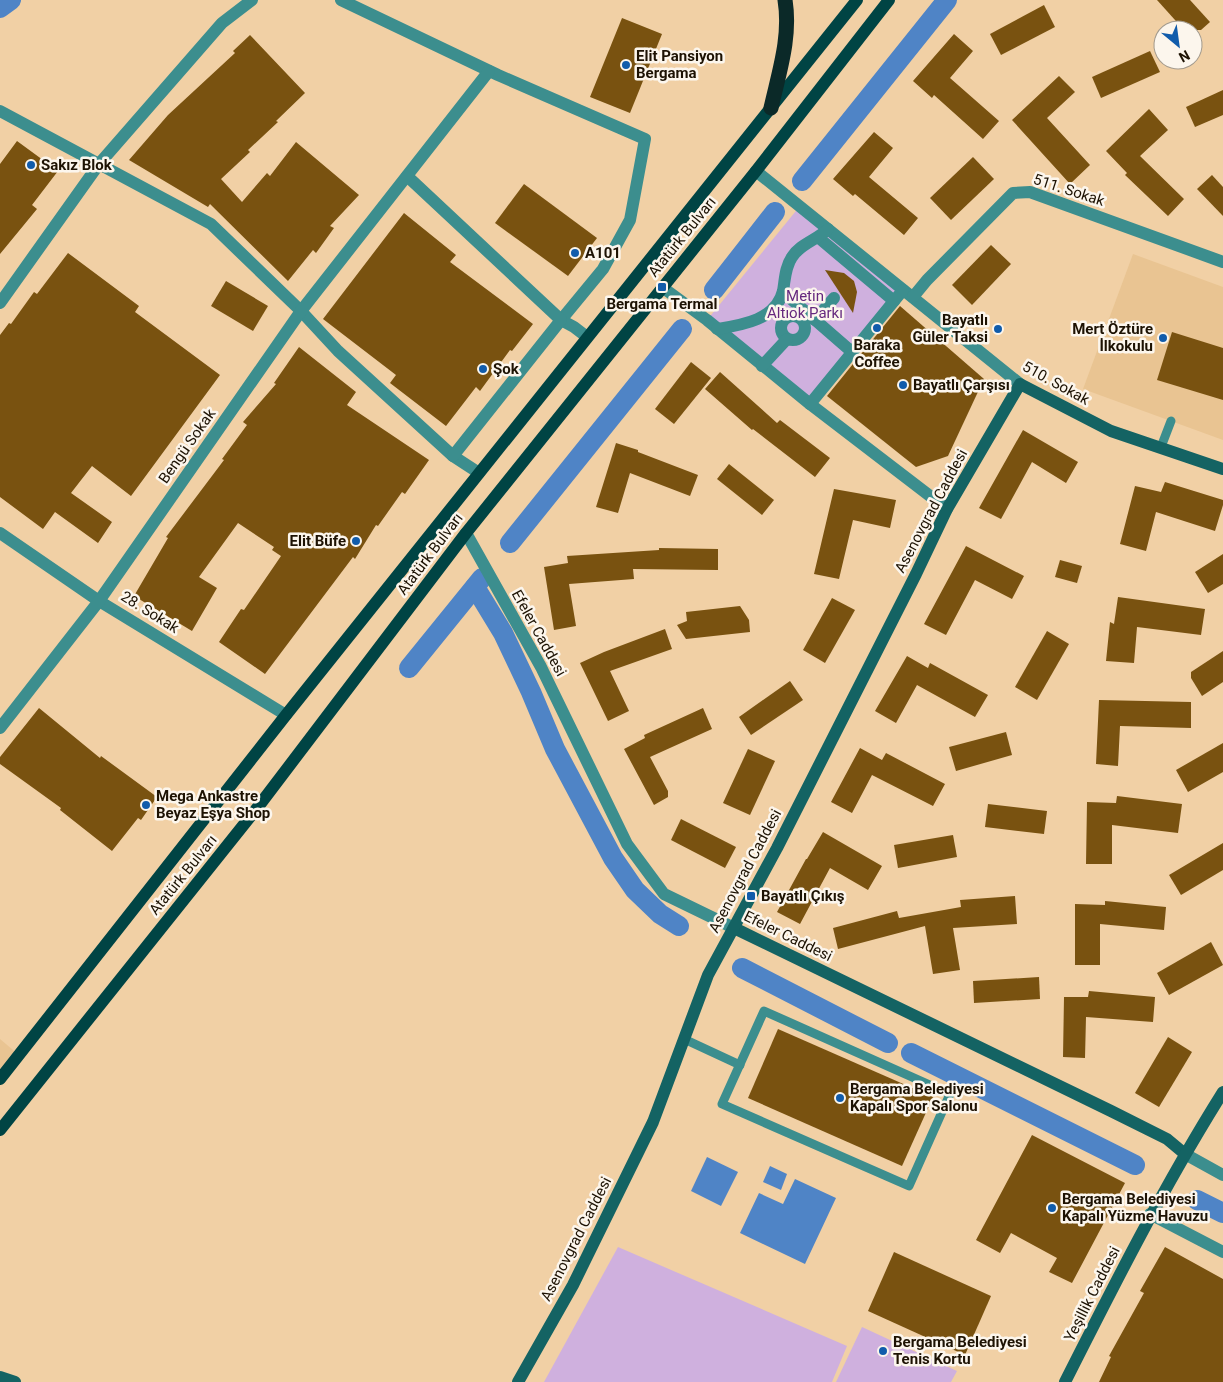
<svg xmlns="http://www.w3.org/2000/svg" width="1223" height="1382" font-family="Roboto,sans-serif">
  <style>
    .built { fill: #e9c492 }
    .green { fill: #cfb0de }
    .water { fill: #4f84c6 }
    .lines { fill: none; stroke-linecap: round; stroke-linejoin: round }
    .canal { stroke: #4f84c6; stroke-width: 20 }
    .building { fill: #795210 }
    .lane { stroke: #3c8e8e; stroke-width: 9 }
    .street { stroke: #3c8e8e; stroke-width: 12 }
    .secondary { stroke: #146363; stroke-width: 12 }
    .primary { stroke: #044; stroke-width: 12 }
    .highway { stroke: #0b2928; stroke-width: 15 }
    .poi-dot { fill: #115cab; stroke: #fcf6ed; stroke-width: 2 }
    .labels { text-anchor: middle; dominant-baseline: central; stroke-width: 5; stroke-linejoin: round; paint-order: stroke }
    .poi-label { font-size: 15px; font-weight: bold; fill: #1d1203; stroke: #fcf6ed; text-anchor: start }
    .street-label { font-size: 15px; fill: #1d1203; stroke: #fcf6ed }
    .park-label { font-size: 15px; fill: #65287e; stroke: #fcf6ed }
  </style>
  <rect width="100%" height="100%" fill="#f1d0a5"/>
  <!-- built -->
  <g class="built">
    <polygon points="1133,254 1223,287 1223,440 1083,389"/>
    <polygon points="0,1039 19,1055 0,1079"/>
  </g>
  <!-- green -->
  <g class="green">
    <polygon points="800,206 903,290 810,404 707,320"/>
    <polygon points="618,1247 847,1346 832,1382 544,1382"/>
    <polygon points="862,1327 957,1371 951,1382 836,1382"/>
  </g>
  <!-- water -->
  <g class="water">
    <polygon points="707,1157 738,1172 721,1206 691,1191"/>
    <polygon points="770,1166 787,1174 781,1190 763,1182"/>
    <polygon points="795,1179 836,1198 805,1264 740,1233 759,1193 783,1204"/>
  </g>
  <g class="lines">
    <!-- canal -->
    <g class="canal">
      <polyline points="0,8 11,0"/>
      <polyline points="802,181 947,0"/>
      <polyline points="714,290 775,212"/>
      <polyline points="510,543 682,329"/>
      <polyline points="475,587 503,633 531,692 555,749 613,858 635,890 660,914 679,926"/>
      <polyline points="409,668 482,578"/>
      <polyline points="742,968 888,1043"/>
      <polyline points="911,1053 1135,1165"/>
      <polyline points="1197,1200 1223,1213"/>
    </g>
  </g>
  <!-- building -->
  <g class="building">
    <polygon points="1157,0 1190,0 1210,22 1201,30 1184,30"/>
    <polygon points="1044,5 1055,27 1001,55 990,34"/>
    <polygon points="622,18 662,34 630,113 590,97"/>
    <polygon points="954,34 973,51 950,78 999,121 983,139 934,95 932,98 913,81"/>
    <polygon points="250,35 305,93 276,121 278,122 248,150 250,152 221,179 242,202 267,173 270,176 296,142 359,195 330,226 334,228 316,253 313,250 288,281 210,204 208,207 129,160 168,115 235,53 233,51"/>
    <polygon points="1150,51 1160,72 1101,98 1092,77"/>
    <polygon points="1059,76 1075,92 1047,118 1090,165 1070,184 1012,120"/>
    <polygon points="1223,90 1223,115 1195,127 1186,107"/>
    <polygon points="1149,109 1168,130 1140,156 1184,199 1168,216 1125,175 1127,173 1106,151"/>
    <polygon points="874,132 893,148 869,177 918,218 904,235 855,194 853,196 833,179"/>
    <polygon points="17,141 58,171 32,205 37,209 0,254 0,164"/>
    <polygon points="973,157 994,179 951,220 930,198"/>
    <polygon points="1212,175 1223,187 1223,216 1197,189"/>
    <polygon points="524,184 597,238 568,276 495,223"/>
    <polygon points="404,213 456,255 450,262 533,324 512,351 510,350 480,391 476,387 446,426 390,383 396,375 323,319"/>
    <polygon points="991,245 1011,264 972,305 952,285"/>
    <polygon points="68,253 139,306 135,312 220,375 131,496 92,466 71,493 112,522 98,543 55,512 43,529 0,497 0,335 9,323 11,324 34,292 37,294"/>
    <polygon points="825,270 844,273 854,281 857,292 853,313"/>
    <polygon points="226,281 268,306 253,331 211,306"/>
    <polygon points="900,306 984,379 948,456 916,467 827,396"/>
    <polygon points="1172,332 1223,348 1223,400 1157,380"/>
    <polygon points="299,347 356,392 347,405 429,460 405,494 402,492 378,526 376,525 355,559 353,557 265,674 219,642 241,609 244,610 281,556 272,550 274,547 238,523 199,577 217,588 192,631 134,596 168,538 166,537 224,460 222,459 247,425 243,422 276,384 274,383"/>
    <polygon points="691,362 711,378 674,424 655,409"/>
    <polygon points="720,372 777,423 780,420 830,458 815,477 753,429 752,430 705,389"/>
    <polygon points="1023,430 1078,462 1066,483 1032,462 1001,519 979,508"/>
    <polygon points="616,443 638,450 638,452 698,475 690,496 630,473 618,513 596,507"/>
    <polygon points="729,464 774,500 762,515 717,479"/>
    <polygon points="1165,482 1223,500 1223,505 1215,531 1156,512 1146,551 1120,544 1135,486 1161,492"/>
    <polygon points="834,489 896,500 890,528 853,520 839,579 814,574"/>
    <polygon points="966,546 1024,576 1012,599 975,580 946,635 924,624"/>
    <polygon points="659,548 718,549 718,570 633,569 634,579 569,584 576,626 554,630 544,567 568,563 567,556 659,550"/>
    <polygon points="1223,554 1223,584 1208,593 1195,572"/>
    <polygon points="1060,560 1082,566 1077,583 1055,577"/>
    <polygon points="1118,597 1205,609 1201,635 1137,627 1134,663 1106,661 1110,622 1114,624"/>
    <polygon points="832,598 855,610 825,663 803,650"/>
    <polygon points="740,606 749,620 750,632 686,639 677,625 687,621 686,612"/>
    <polygon points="665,629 672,649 610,671 629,711 608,721 580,663 604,652"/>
    <polygon points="1047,631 1069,644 1037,700 1015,687"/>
    <polygon points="1223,651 1223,682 1202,696 1191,678 1191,672"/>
    <polygon points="907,656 928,668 930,663 988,695 975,717 917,685 896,723 875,711"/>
    <polygon points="790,681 803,700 751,735 739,717"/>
    <polygon points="1099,700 1191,702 1191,728 1120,726 1118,766 1096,764"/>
    <polygon points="39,708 100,758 101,756 157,797 141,820 138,818 112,851 60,810 61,808 0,764 0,757"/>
    <polygon points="703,708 712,729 650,757 668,791 668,797 654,805 624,749 645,738 644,735"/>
    <polygon points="1006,732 1012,755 956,771 949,747"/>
    <polygon points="1223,743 1223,772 1188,792 1176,770"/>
    <polygon points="860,748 882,760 886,753 945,784 933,806 872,775 852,813 831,802"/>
    <polygon points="748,749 775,761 750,815 723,803"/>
    <polygon points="1117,796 1182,804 1178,833 1112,825 1112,864 1086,864 1087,802 1116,803"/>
    <polygon points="988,804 1047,811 1044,834 985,827"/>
    <polygon points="681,819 736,847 725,868 671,840"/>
    <polygon points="823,832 882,866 868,890 830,868 800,924 777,912 806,859 807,859"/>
    <polygon points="953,835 957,857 898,868 894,845"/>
    <polygon points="1223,843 1223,870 1181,895 1169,875"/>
    <polygon points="1015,896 1017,924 953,928 960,970 933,974 925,926 838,949 833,928 897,911 899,918 961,907 960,900"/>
    <polygon points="1105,901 1166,907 1164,930 1100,924 1100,965 1075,965 1075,904 1105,905"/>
    <polygon points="1211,942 1223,965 1169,995 1157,973"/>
    <polygon points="1039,977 1040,999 974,1003 973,981"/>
    <polygon points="1089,991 1155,997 1153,1022 1086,1017 1085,1058 1063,1057 1064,997 1088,997"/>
    <polygon points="778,1029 933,1097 902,1166 748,1098"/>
    <polygon points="1168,1037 1192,1052 1159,1107 1135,1093"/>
    <polygon points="1032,1135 1125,1183 1072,1283 1049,1272 1057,1258 1011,1233 1000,1253 976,1240"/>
    <polygon points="1165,1247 1223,1279 1223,1382 1099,1382 1111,1357 1109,1356 1144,1293 1140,1291"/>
    <polygon points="894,1252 991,1296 965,1355 868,1311"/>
  </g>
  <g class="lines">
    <!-- lane -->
    <g class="lane">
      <polyline points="1161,447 1171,421"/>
      <polygon points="764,1011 950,1094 909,1186 722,1104"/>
      <polyline points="684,1039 740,1065"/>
    </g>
    <!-- street -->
    <g class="street">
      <polyline points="341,0 498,75 645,139 630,220 603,269 561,320 574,327 587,337"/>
      <polyline points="0,111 211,224 301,311 338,351 453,456 479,473"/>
      <polyline points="756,171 1020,384"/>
      <polyline points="407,176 561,320 453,456"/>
      <polyline points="819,238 894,301"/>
      <polyline points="662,287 707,320 810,404 947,509"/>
      <polyline points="783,292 852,352"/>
      <polyline points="913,297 927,280 1013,193 1030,192 1223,262"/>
      <polyline points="0,303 99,164 222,23 252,0"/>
      <circle cx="793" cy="328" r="12"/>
      <polyline points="815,320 834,298"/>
      <path d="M717,329C742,325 776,320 783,291C785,280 785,267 792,257C800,244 817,240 828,229"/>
      <polyline points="762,366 787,339"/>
      <polyline points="810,404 903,290"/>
      <polyline points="0,533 99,601 286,715"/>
      <polyline points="466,533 541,667 627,844 664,894 734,928"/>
      <polyline points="0,728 99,601 301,311 489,71"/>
      <polyline points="1185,1154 1223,1175"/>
      <polyline points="1150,1214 1223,1252"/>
    </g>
    <!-- secondary -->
    <g class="secondary">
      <polyline points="734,928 1111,1111 1167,1139 1185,1154"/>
      <polyline points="0,1377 15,1382"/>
      <polyline points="518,1382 573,1285 653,1122 708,975 777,848 916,574 947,509 1020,384 1111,431 1223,469"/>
      <path d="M1065,1382C1115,1283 1164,1186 1223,1092"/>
    </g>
    <!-- primary -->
    <g class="primary">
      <polyline points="0,1079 286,715 857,0"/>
      <polyline points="0,1130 261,803 466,533 756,171 889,0"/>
    </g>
    <!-- highway -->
    <path class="highway" d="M771,108C779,72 791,37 785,0"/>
  </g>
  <!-- markers -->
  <g class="poi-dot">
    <circle cx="626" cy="65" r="5"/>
    <circle cx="31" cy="165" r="5"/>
    <circle cx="575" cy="253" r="5"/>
    <rect x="657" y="282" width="10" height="10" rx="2.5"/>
    <circle cx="877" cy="328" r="5"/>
    <circle cx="998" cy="329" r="5"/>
    <circle cx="1163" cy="338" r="5"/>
    <circle cx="483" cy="369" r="5"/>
    <circle cx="903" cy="385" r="5"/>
    <circle cx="356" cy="541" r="5"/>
    <circle cx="146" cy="805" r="5"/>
    <rect x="746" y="891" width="10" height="10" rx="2.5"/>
    <circle cx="840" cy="1098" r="5"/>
    <circle cx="1052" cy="1208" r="5"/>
    <circle cx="883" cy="1351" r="5"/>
  </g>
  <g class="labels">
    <!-- poi labels -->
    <g class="poi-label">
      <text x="636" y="56">Elit Pansiyon<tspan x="636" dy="17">Bergama</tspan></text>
      <text x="41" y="165">Sakız Blok</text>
      <text x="585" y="253">A101</text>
      <text x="662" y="304" text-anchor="middle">Bergama Termal</text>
      <text x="988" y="320" text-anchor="end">Bayatlı<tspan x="988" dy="17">Güler Taksi</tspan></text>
      <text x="1153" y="329" text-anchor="end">Mert Öztüre<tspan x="1153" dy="17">İlkokulu</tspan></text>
      <text x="877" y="345" text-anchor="middle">Baraka<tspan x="877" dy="17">Coffee</tspan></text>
      <text x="493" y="369">Şok</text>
      <text x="913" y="385">Bayatlı Çarşısı</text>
      <text x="346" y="541" text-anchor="end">Elit Büfe</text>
      <text x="156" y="796">Mega Ankastre<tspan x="156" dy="17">Beyaz Eşya Shop</tspan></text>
      <text x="761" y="896">Bayatlı Çıkış</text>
      <text x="850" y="1089">Bergama Belediyesi<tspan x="850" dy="17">Kapalı Spor Salonu</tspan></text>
      <text x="1062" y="1199">Bergama Belediyesi<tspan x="1062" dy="17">Kapalı Yüzme Havuzu</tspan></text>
      <text x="893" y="1342">Bergama Belediyesi<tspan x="893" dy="17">Tenis Kortu</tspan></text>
    </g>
    <!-- street labels -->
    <g class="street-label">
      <text transform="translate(1069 190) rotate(18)">511. Sokak</text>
      <text transform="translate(682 237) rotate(-51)">Atatürk Bulvarı</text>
      <text transform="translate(1056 383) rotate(29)">510. Sokak</text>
      <text transform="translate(187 446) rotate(-55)">Bengü Sokak</text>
      <text transform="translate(931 511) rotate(-62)">Asenovgrad Caddesi</text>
      <text transform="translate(430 554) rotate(-53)">Atatürk Bulvarı</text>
      <text transform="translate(150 612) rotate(32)">28. Sokak</text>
      <text transform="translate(539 633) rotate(61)">Efeler Caddesi</text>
      <text transform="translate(745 871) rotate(-62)">Asenovgrad Caddesi</text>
      <text transform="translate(183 875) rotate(-51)">Atatürk Bulvarı</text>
      <text transform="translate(788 936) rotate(26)">Efeler Caddesi</text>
      <text transform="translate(576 1239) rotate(-63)">Asenovgrad Caddesi</text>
      <text transform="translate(1092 1294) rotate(-63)">Yeşillik Caddesi</text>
    </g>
    <!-- park labels -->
    <g class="park-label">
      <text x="805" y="296">Metin<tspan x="805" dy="17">Altıok Parkı</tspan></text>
    </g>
  </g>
  <!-- north arrow -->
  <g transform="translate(1178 45) rotate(151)"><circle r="24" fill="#fcf6ed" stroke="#a39b8f"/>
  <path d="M0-4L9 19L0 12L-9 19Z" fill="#115cab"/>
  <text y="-8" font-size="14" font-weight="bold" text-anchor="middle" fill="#1d1203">N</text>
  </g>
</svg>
